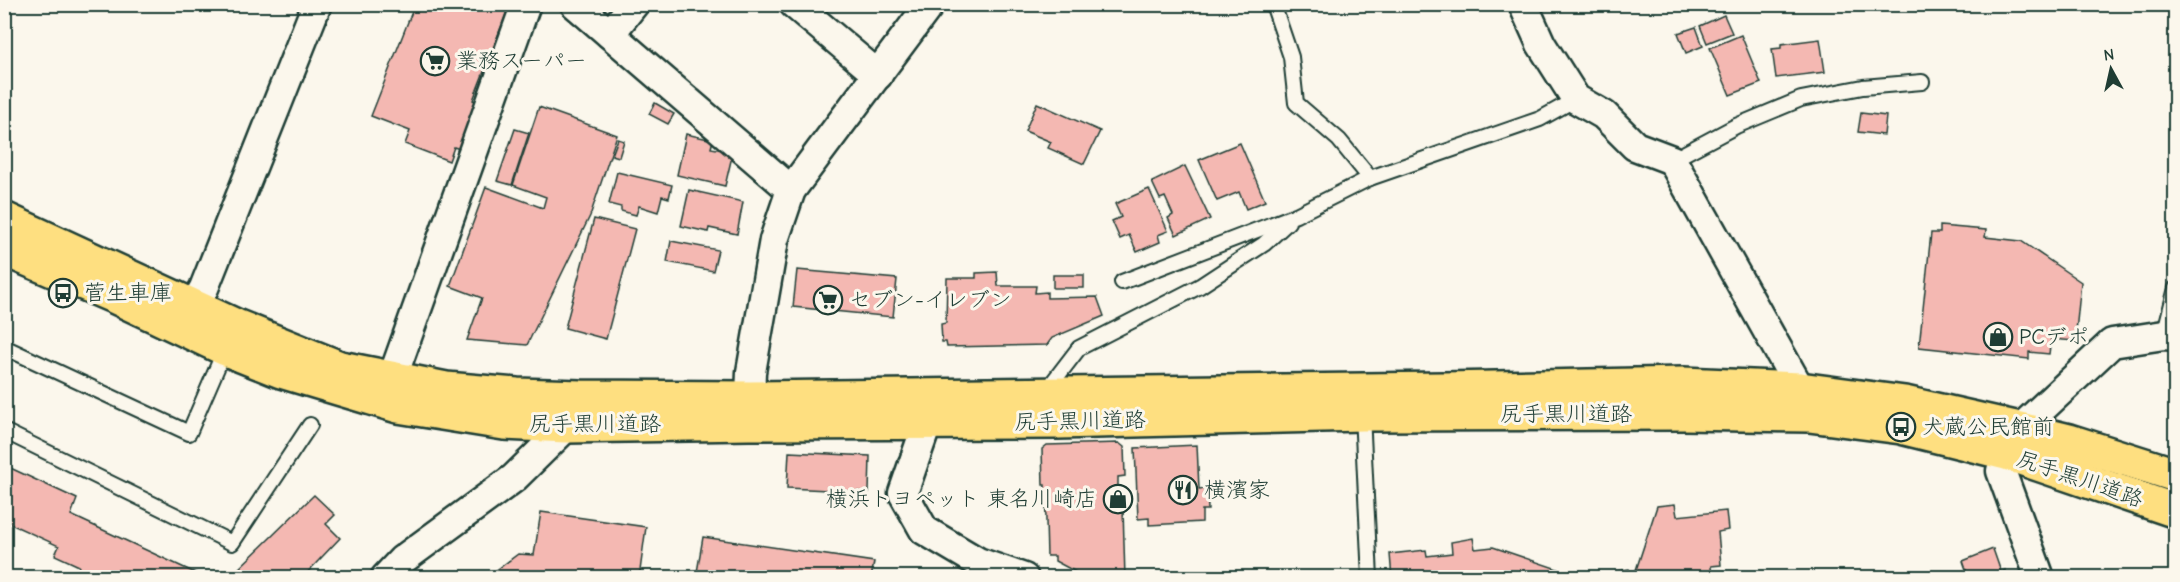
<svg xmlns="http://www.w3.org/2000/svg" width="2180" height="582" font-family="'Comic Neue','Klee One',sans-serif">
  <style>
    .building { fill: #f4b8b2; stroke: #1f3d34; stroke-width: 1.5 }
    .lines { fill: none; stroke-linecap: round; stroke-linejoin: round }
    .lane-casing { stroke: #1f3d34; stroke-width: 18 }
    .street-casing { stroke: #1f3d34; stroke-width: 33 }
    .primary-casing { stroke: #1f3d34; stroke-width: 38 }
    .lane { stroke: #fbf7ec; stroke-width: 14 }
    .street { stroke: #fbf7ec; stroke-width: 28 }
    .primary { stroke: #fedf80; stroke-width: 33 }
    .labels { text-anchor: middle; dominant-baseline: central; stroke-width: 6; stroke-linejoin: round; paint-order: stroke }
    .poi-label { font-size: 22px; fill: #1f3d34; stroke: #fbf7ec; text-anchor: start }
    .street-label { font-size: 22px; fill: #1f3d34; stroke: #fbf7ec }
  </style>
  <rect width="100%" height="100%" fill="#fbf7ec"/>
  <filter id="ink" filterUnits="userSpaceOnUse"><feTurbulence type="fractalNoise" baseFrequency=".0167" numOctaves="2"/><feDisplacementMap in="SourceGraphic" scale="12" xChannelSelector="R" yChannelSelector="G"/><feConvolveMatrix kernelMatrix="1 2 1 2 8 2 1 2 1" color-interpolation-filters="sRGB"/></filter>
  <g filter="url(#ink)">
    <!-- building -->
    <g class="building">
      <polygon points="415,4 510,4 473,100 480,103 462,150 454,147 449,161 405,144 410,131 371,116"/>
      <polygon points="1724,15 1732,33 1707,43 1700,26"/>
      <polygon points="1696,27 1703,46 1686,53 1678,33"/>
      <polygon points="1741,35 1761,83 1730,95 1710,48"/>
      <polygon points="1820,39 1825,72 1776,78 1772,49 1781,48 1781,44"/>
      <polygon points="655,103 674,114 668,124 649,114"/>
      <polygon points="1037,103 1100,131 1084,164 1048,148 1051,142 1025,131"/>
      <polygon points="539,107 617,135 590,216 527,345 467,340 482,298 450,286 486,187 543,208 546,197 513,185"/>
      <polygon points="1861,113 1886,116 1884,135 1858,132"/>
      <polygon points="515,129 529,133 512,185 497,181"/>
      <polygon points="686,134 713,140 711,148 733,152 725,186 677,175"/>
      <polygon points="618,139 624,141 619,157 612,155"/>
      <polygon points="1240,143 1265,201 1246,209 1239,192 1217,201 1199,160"/>
      <polygon points="1185,166 1210,219 1176,235 1168,218 1173,215 1165,197 1160,199 1152,182"/>
      <polygon points="617,172 672,185 669,198 662,196 658,212 639,206 636,215 621,211 621,207 609,204"/>
      <polygon points="1149,189 1168,231 1158,235 1160,242 1137,252 1129,235 1120,239 1112,221 1121,217 1115,204"/>
      <polygon points="689,190 743,202 737,234 709,228 708,232 681,226"/>
      <polygon points="594,219 635,229 606,339 565,328"/>
      <polygon points="1940,226 1986,230 1985,237 2021,241 2081,282 2075,341 2051,339 2049,354 2029,352 2029,359 1919,347 1931,233 1940,233"/>
      <polygon points="671,241 718,250 713,271 667,262"/>
      <polygon points="797,270 897,279 893,317 793,307"/>
      <polygon points="997,272 998,286 1036,286 1035,293 1047,292 1047,298 1097,297 1104,316 1052,338 1047,345 947,347 946,342 942,342 941,324 946,323 947,278 976,278 976,273"/>
      <rect x="1053" y="275" width="31" height="13"/>
      <polygon points="1119,443 1124,447 1125,476 1118,477 1118,509 1123,509 1125,578 1087,578 1055,561 1055,556 1047,556 1045,485 1043,485 1042,449 1047,445"/>
      <polygon points="1197,445 1199,489 1207,488 1208,510 1202,510 1202,522 1149,525 1149,518 1138,519 1135,448"/>
      <polygon points="789,452 870,456 869,492 787,488"/>
      <polygon points="4,465 77,499 71,515 206,578 90,578 77,571 79,566 55,555 59,546 4,521"/>
      <polygon points="314,495 335,515 326,524 340,538 302,578 229,578"/>
      <polygon points="1675,504 1677,516 1726,511 1728,530 1718,532 1721,565 1711,566 1712,578 1618,578 1618,571 1629,569 1630,574 1635,573 1657,506"/>
      <polygon points="541,512 646,527 639,578 486,578 518,554 534,555"/>
      <polygon points="703,537 874,562 871,578 696,578"/>
      <polygon points="1473,538 1475,549 1493,547 1584,578 1392,578 1390,554 1426,550 1427,556 1452,553 1451,542"/>
      <polygon points="1993,549 2001,572 2005,570 2007,578 1969,578 1963,561"/>
    </g>
    <g class="lines">
      <!-- lane casing -->
      <g class="lane-casing">
        <g id="lane">
          <polyline points="1273,4 1291,57 1296,103 1339,140 1370,178"/>
          <polyline points="1672,160 1736,126 1801,99 1863,87 1922,82"/>
          <polyline points="1122,282 1296,215 1370,178 1540,119 1576,99"/>
          <polyline points="2164,335 2176,288"/>
          <polyline points="4,347 189,433 226,347"/>
          <polyline points="1046,391 1079,348 1200,286 1264,244 1288,222"/>
          <polyline points="1362,414 1370,578"/>
          <polyline points="4,431 232,543 310,425"/>
        </g>
      </g>
      <!-- street casing -->
      <g class="street-casing">
        <g id="street">
          <polyline points="575,4 791,190"/>
          <polyline points="794,4 878,75"/>
          <polyline points="1523,4 1541,44 1576,99 1604,115 1635,146 1672,160 1800,389"/>
          <polyline points="610,34 634,4"/>
          <polyline points="194,306 204,288 317,4"/>
          <polyline points="392,379 526,4"/>
          <polyline points="929,403 927,424 903,493 924,530 978,562 1024,578"/>
          <polyline points="749,419 751,372 774,240 791,190 930,4"/>
          <polyline points="385,578 402,560 514,478 567,426 574,412"/>
          <polyline points="2040,578 2001,471 2006,453 2020,429 2112,343 2164,335 2176,336"/>
        </g>
      </g>
      <!-- primary casing -->
      <g class="primary-casing">
        <g id="primary">
          <polyline points="4,219 236,326 340,368 446,389 517,395 581,397 750,398 1444,389 1683,384 1800,389 1905,403 2020,429 2069,441 2176,475"/>
          <polyline points="4,249 116,297 226,349 281,371 398,406 504,423 567,426 749,423 1058,422 1362,414 1683,413 1809,415 1901,427 2006,453 2176,511"/>
        </g>
      </g>
      <!-- lane -->
      <use href="#lane" class="lane"/>
      <!-- street -->
      <use href="#street" class="street"/>
      <!-- primary -->
      <use href="#primary" class="primary"/>
    </g>
  </g>
  <!-- icons -->
  <defs>
    <g id="supermarket-ring" transform="scale(1.5)"><circle r="9.5" fill="#fbf7ec" stroke="#1f3d34" stroke-width="1.5"/><path d="M-6-5.5h2.5l.6 2H6L4.5 2H-2.5L-4.4-4H-6ZM-1.5 3.2a1.3 1.3 0 1 0 .1 0ZM3 3.2a1.3 1.3 0 1 0 .1 0Z" fill="#1f3d34"/></g>
    <g id="bus-ring" transform="scale(1.5)"><circle r="9.5" fill="#fbf7ec" stroke="#1f3d34" stroke-width="1.5"/><path d="M-5-6H5V4H4V6H2V4H-2V6H-4V4H-5ZM-3.5-4V0h7V-4ZM-3.5 1.2v1.5H-2V1.2ZM2 1.2v1.5H3.5V1.2Z" fill="#1f3d34"/></g>
    <g id="shop-ring" transform="scale(1.5)"><circle r="9.5" fill="#fbf7ec" stroke="#1f3d34" stroke-width="1.5"/><path d="M-5-2.5h2.3a2.7 3.5 0 0 1 5.4 0H5L5.5 6h-11ZM-1.5-2.5h3a1.5 2.3 0 0 0-3 0Z" fill="#1f3d34"/></g>
    <g id="restaurant-ring" transform="scale(1.5)"><circle r="9.5" fill="#fbf7ec" stroke="#1f3d34" stroke-width="1.5"/><path d="M-5-6h1v4h1v-4h1v4h1v-4h1v5L-1.5 .5V6h-2V.5L-5-1ZM5-6V6H3V1.5H1.5Q1.5-4 5-6Z" fill="#1f3d34"/></g>
  </defs>
  <g fill-rule="evenodd">
    <use href="#supermarket-ring" x="435" y="61"/>
    <use href="#bus-ring" x="63" y="293"/>
    <use href="#supermarket-ring" x="828" y="300"/>
    <use href="#shop-ring" x="1998" y="337"/>
    <use href="#bus-ring" x="1901" y="427"/>
    <use href="#restaurant-ring" x="1183" y="490"/>
    <use href="#shop-ring" x="1118" y="499"/>
  </g>
  <g class="labels">
    <!-- poi labels -->
    <g class="poi-label">
      <text x="456" y="61">業務スーパー</text>
      <text x="84" y="293">菅生車庫</text>
      <text x="849" y="300">セブン-イレブン</text>
      <text x="2019" y="337">PCデポ</text>
      <text x="1922" y="427">犬蔵公民館前</text>
      <text x="1204" y="490">横濱家</text>
      <text x="1097" y="499" text-anchor="end">横浜トヨペット 東名川崎店</text>
    </g>
    <!-- street labels -->
    <g class="street-label">
      <text x="1566" y="414">尻手黒川道路</text>
      <text transform="translate(1080 421) rotate(-1)">尻手黒川道路</text>
      <text x="595" y="424">尻手黒川道路</text>
      <text transform="translate(2080 479) rotate(19)">尻手黒川道路</text>
    </g>
  </g>
  <!-- margin -->
  <rect width="2180" height="582" fill="none" stroke="#fbf7ec" stroke-width="24"/>
  <rect x="12" y="12" width="2156" height="558" fill="none" stroke="#1f3d34" stroke-width="2" filter="url(#ink)"/>
  <!-- north arrow -->
  <g transform="translate(2111 69) rotate(352)" stroke="#fbf7ec" stroke-width="4.5" paint-order="stroke">
  <path d="M0-4.5L10 22L0 15L-10 22Z" fill="#1f3d34"/>
  <text y="-9" font-size="16" font-weight="bold" text-anchor="middle" fill="#1f3d34">N</text>
  </g>
</svg>
